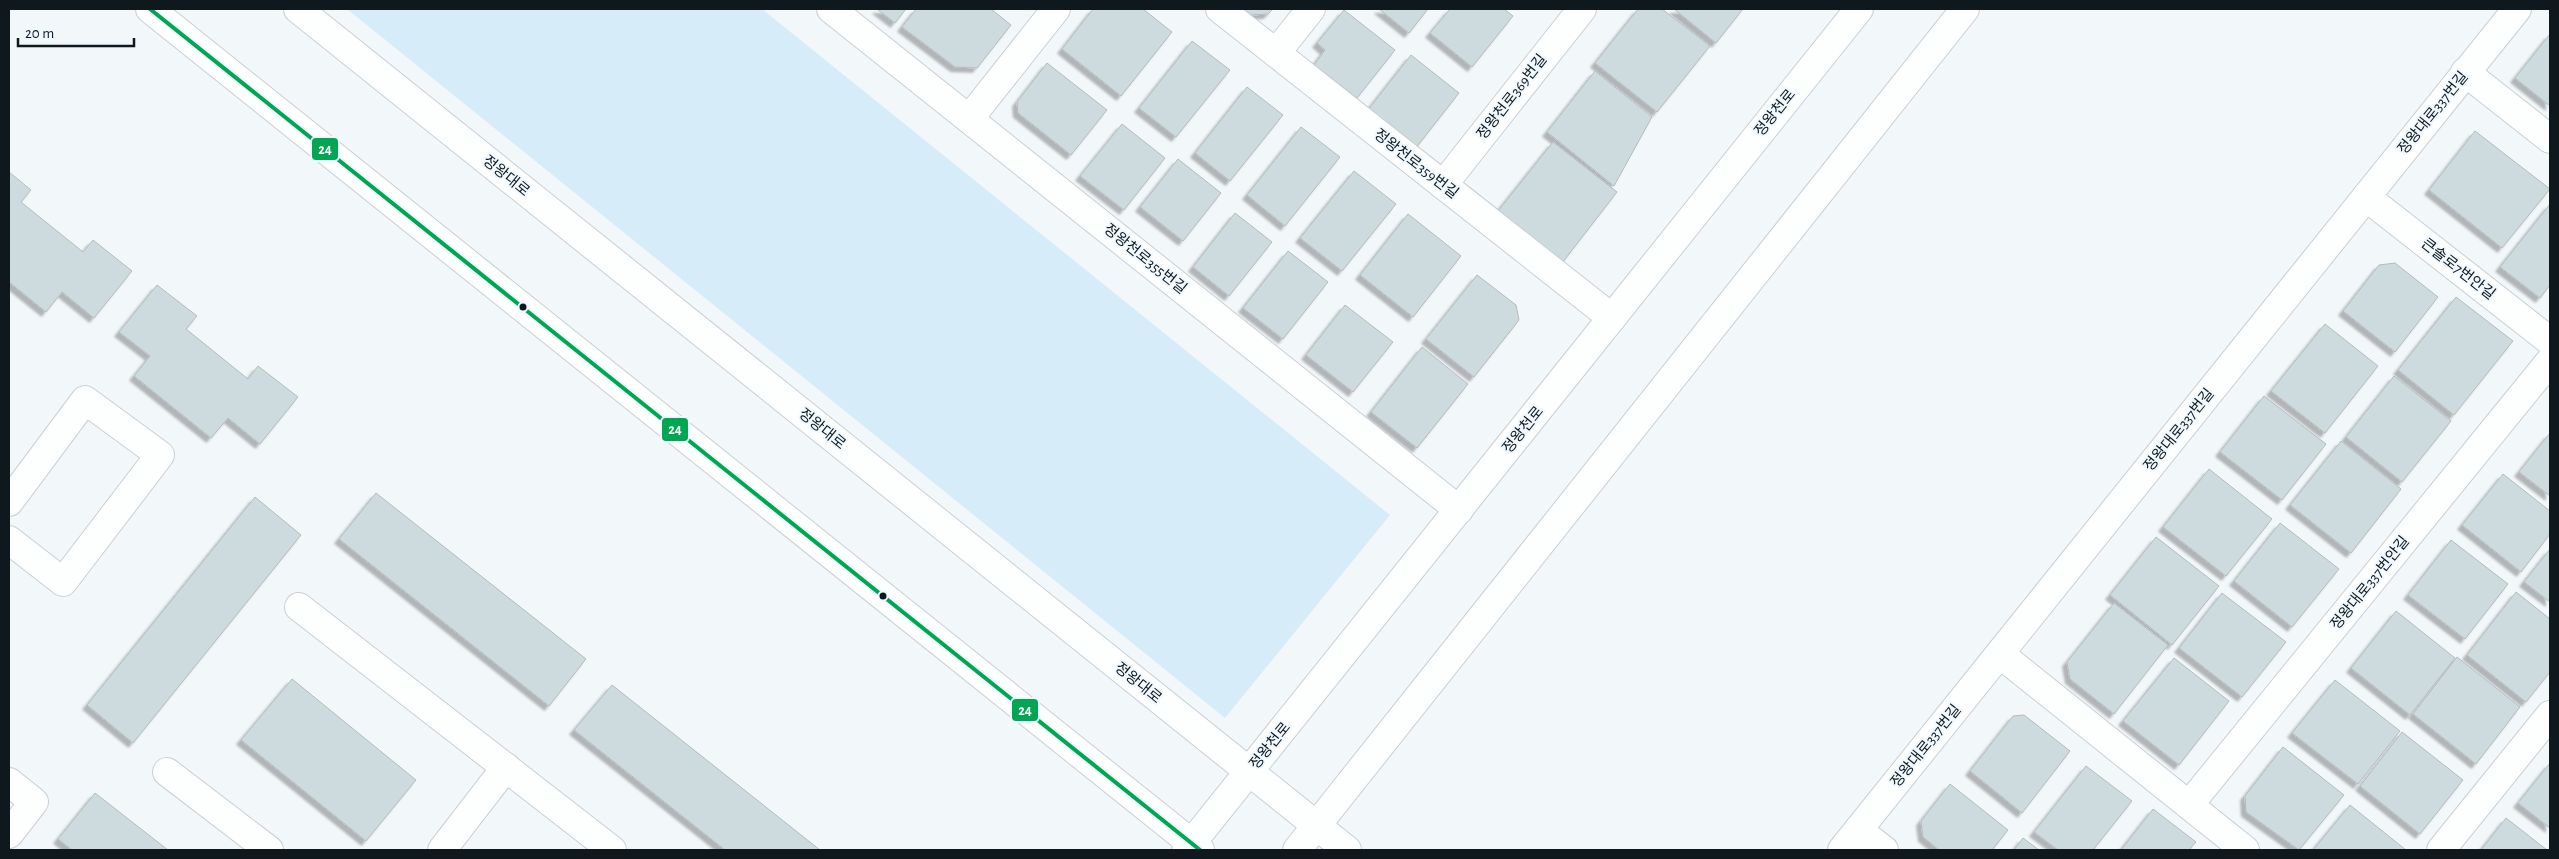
<svg xmlns="http://www.w3.org/2000/svg" width="2559" height="859" font-family="'Alegreya Sans','Noto Sans KR',sans-serif">
  <style>
    .green { fill: #d6edf9 }
    .building { fill: #cedbde; stroke: #b3bbbd; filter: url(#shadow) }
    .lines { fill: none; stroke-linecap: round; stroke-linejoin: round }
    .minor-casing { stroke: #c9cfd4; stroke-width: 30 }
    .minor { stroke: #fdfefe; stroke-width: 28 }
    .bus-1-casing { stroke: #eff8fe; stroke-width: 8 }
    .bus-1 { stroke: #00a651; stroke-width: 4 }
    .bus-dot { fill: #0f181c; stroke: #eff8fe; stroke-width: 2 }
    .labels { text-anchor: middle; dominant-baseline: central; stroke-width: 4; stroke-linejoin: round; paint-order: stroke }
    .street-label { font-size: 15px; fill: #0f181c; stroke: #eff8fe }
    .line-badge { stroke: #eff8fe; stroke-width: 2 }
    .badge-label { font-size: 14px; text-anchor: middle; font-weight: bold; fill: #fff }
  </style>
  <defs>
    <filter id="shadow"><feDropShadow dx="-4.5" dy="4.5" stdDeviation="1" flood-color="#0004"/></filter>
  </defs>
  <rect width="100%" height="100%" fill="#f2f7fa"/>
  <!-- green -->
  <polygon class="green" points="347,9 762,9 1390,515 1225,718"/>
  <!-- building -->
  <g class="building">
    <polygon points="877,9 906,9 895,23"/>
    <polygon points="916,9 991,9 1011,25 977,68 955,67 902,27"/>
    <polygon points="1093,9 1143,9 1172,32 1121,96 1062,49"/>
    <polygon points="1243,9 1273,9 1268,14 1251,15"/>
    <polygon points="1379,9 1428,9 1409,33"/>
    <polygon points="1450,9 1504,9 1513,16 1472,67 1430,33"/>
    <polygon points="1638,9 1662,9 1710,46 1657,112 1595,63"/>
    <polygon points="1674,9 1743,9 1716,43"/>
    <polygon points="1344,10 1395,50 1357,98 1314,65 1325,50 1317,43"/>
    <polygon points="2550,34 2550,106 2515,78"/>
    <polygon points="1192,41 1230,70 1176,137 1139,108"/>
    <polygon points="1411,55 1459,93 1415,149 1367,111"/>
    <polygon points="1047,63 1107,110 1071,155 1018,113 1017,102"/>
    <polygon points="1595,71 1652,117 1614,186 1547,132"/>
    <polygon points="1247,87 1283,115 1230,181 1195,153"/>
    <polygon points="1122,124 1165,158 1124,210 1080,176"/>
    <polygon points="1301,127 1340,157 1285,226 1247,195"/>
    <polygon points="2475,131 2550,189 2502,248 2429,190"/>
    <polygon points="1553,142 1617,192 1559,267 1494,216"/>
    <polygon points="1178,159 1221,193 1183,241 1140,207"/>
    <polygon points="1354,171 1396,204 1342,271 1300,238"/>
    <polygon points="9,172 31,190 21,202 83,252 93,240 132,271 94,318 62,292 46,312 9,282"/>
    <polygon points="2550,204 2550,285 2540,298 2500,267"/>
    <polygon points="1235,213 1272,242 1229,296 1193,267"/>
    <polygon points="1408,214 1461,256 1413,317 1360,275"/>
    <polygon points="1288,251 1328,282 1283,339 1243,308"/>
    <polygon points="2395,263 2438,297 2395,352 2343,311 2379,265"/>
    <polygon points="1477,275 1516,305 1519,320 1474,377 1426,339"/>
    <polygon points="157,285 197,316 186,329 248,379 258,366 298,397 260,444 228,418 211,438 134,376 150,356 119,332"/>
    <polygon points="2456,297 2513,341 2454,415 2398,370"/>
    <polygon points="1345,305 1393,342 1353,392 1306,355"/>
    <polygon points="2325,324 2378,366 2325,433 2271,391"/>
    <polygon points="1422,347 1468,384 1417,448 1371,412"/>
    <polygon points="2394,376 2451,421 2402,482 2346,437"/>
    <polygon points="2264,396 2326,444 2282,500 2220,452"/>
    <polygon points="2550,433 2550,496 2519,472"/>
    <polygon points="2341,441 2401,489 2351,553 2290,505"/>
    <polygon points="2209,469 2272,519 2226,576 2163,527"/>
    <polygon points="2503,474 2550,511 2550,534 2521,572 2462,525"/>
    <polygon points="376,493 586,659 549,706 339,539"/>
    <polygon points="255,497 301,535 133,743 87,705"/>
    <polygon points="2280,523 2339,569 2292,627 2234,581"/>
    <polygon points="2156,537 2219,586 2172,645 2110,595"/>
    <polygon points="2451,540 2508,584 2465,639 2408,595"/>
    <polygon points="2550,549 2550,602 2524,582"/>
    <polygon points="2516,592 2550,619 2550,672 2526,702 2467,655"/>
    <polygon points="2222,593 2286,642 2242,697 2179,648"/>
    <polygon points="2114,603 2168,645 2114,714 2070,679 2067,662"/>
    <polygon points="2396,611 2455,658 2410,715 2351,668"/>
    <polygon points="2457,657 2520,707 2476,764 2413,714"/>
    <polygon points="2174,658 2229,701 2179,765 2123,721"/>
    <polygon points="292,679 416,780 366,841 241,740"/>
    <polygon points="2335,680 2400,731 2358,784 2292,733"/>
    <polygon points="612,685 820,850 725,850 574,730"/>
    <polygon points="2024,715 2070,751 2022,813 1970,771 2013,716"/>
    <polygon points="2402,732 2463,780 2420,834 2360,786"/>
    <polygon points="2283,747 2344,795 2299,850 2246,812 2245,796"/>
    <polygon points="2550,763 2550,828 2518,803"/>
    <polygon points="2086,766 2132,801 2093,850 2058,850 2034,832"/>
    <polygon points="1950,784 2008,830 1992,850 1939,850 1923,837 1921,821"/>
    <polygon points="95,793 168,850 72,850 58,839"/>
    <polygon points="2350,805 2406,850 2313,850"/>
    <polygon points="2153,809 2196,842 2189,850 2121,850"/>
    <polygon points="2506,818 2547,850 2481,850"/>
    <polygon points="2023,838 2039,850 2014,850"/>
  </g>
  <g class="lines">
    <!-- minor casing -->
    <g class="minor-casing">
      <g id="minor">
        <polyline points="150,9 1200,850"/>
        <polyline points="298,9 1347,850"/>
        <polyline points="831,9 1459,510"/>
        <polyline points="1220,9 1612,318"/>
        <polyline points="1276,53 1311,9"/>
        <polyline points="2465,72 2550,139"/>
        <polyline points="969,119 1056,9"/>
        <polyline points="1443,185 1582,9"/>
        <polyline points="2366,197 2550,341"/>
        <polyline points="9,502 85,400 160,455 63,582 9,540"/>
        <polyline points="299,607 612,850"/>
        <polyline points="2000,654 2245,850"/>
        <polyline points="167,772 269,850"/>
        <polyline points="9,782 34,802 9,834"/>
        <polyline points="2189,805 2550,361"/>
        <polyline points="1858,830 1884,850"/>
        <polyline points="442,850 506,767"/>
        <polyline points="1186,850 1859,9"/>
        <polyline points="1297,850 1965,9"/>
        <polyline points="1842,850 2517,9"/>
        <polyline points="2441,850 2550,715"/>
      </g>
    </g>
    <!-- minor -->
    <use href="#minor" class="minor"/>
    <!-- bus-1 casing -->
    <g class="bus-1-casing">
      <polyline id="bus-1" points="150,9 1200,850"/>
    </g>
    <!-- bus-1 -->
    <use href="#bus-1" class="bus-1"/>
  </g>
  <!-- markers -->
  <g class="bus-dot">
    <circle cx="523" cy="307" r="4.5"/>
    <circle cx="883" cy="596" r="4.5"/>
  </g>
  <g class="labels">
    <!-- street labels -->
    <g class="street-label">
      <text transform="translate(1512 97) rotate(-52)">정왕천로369번길</text>
      <text transform="translate(1775 113) rotate(-51)">정왕천로</text>
      <text transform="translate(2433 113) rotate(-51)">정왕대로337번길</text>
      <text transform="translate(1416 164) rotate(38)">정왕천로359번길</text>
      <text transform="translate(506 176) rotate(39)">정왕대로</text>
      <text transform="translate(1145 259) rotate(39)">정왕천로355번길</text>
      <text transform="translate(2458 269) rotate(38)">큰솔로7번안길</text>
      <text transform="translate(822 429) rotate(39)">정왕대로</text>
      <text transform="translate(1523 430) rotate(-51)">정왕천로</text>
      <text transform="translate(2179 430) rotate(-51)">정왕대로337번길</text>
      <text transform="translate(2370 583) rotate(-51)">정왕대로337번안길</text>
      <text transform="translate(1138 683) rotate(39)">정왕대로</text>
      <text transform="translate(1270 746) rotate(-51)">정왕천로</text>
      <text transform="translate(1926 746) rotate(-51)">정왕대로337번길</text>
    </g>
  </g>
  <g class="line-badge">
    <rect x="311" y="137" width="28" height="24" rx="5" fill="#00a651"/>
    <rect x="661" y="417" width="28" height="25" rx="5" fill="#00a651"/>
    <rect x="1011" y="698" width="28" height="24" rx="5" fill="#00a651"/>
  </g>
  <g class="badge-label">
    <text x="325" y="154">24</text>
    <text x="675" y="434">24</text>
    <text x="1025" y="715">24</text>
  </g>
  <!-- border -->
  <rect width="2559" height="859" fill="none" stroke="#0f181c" stroke-width="20"/>
  <!-- scale -->
  <path d="M18 38v8h116v-8" fill="none" stroke="#0f181c" stroke-width="2.5"/>
  <text x="25" y="38" font-size="15" fill="#0f181c" stroke="#eff8fe" stroke-width="4" paint-order="stroke">20 m</text>
</svg>
